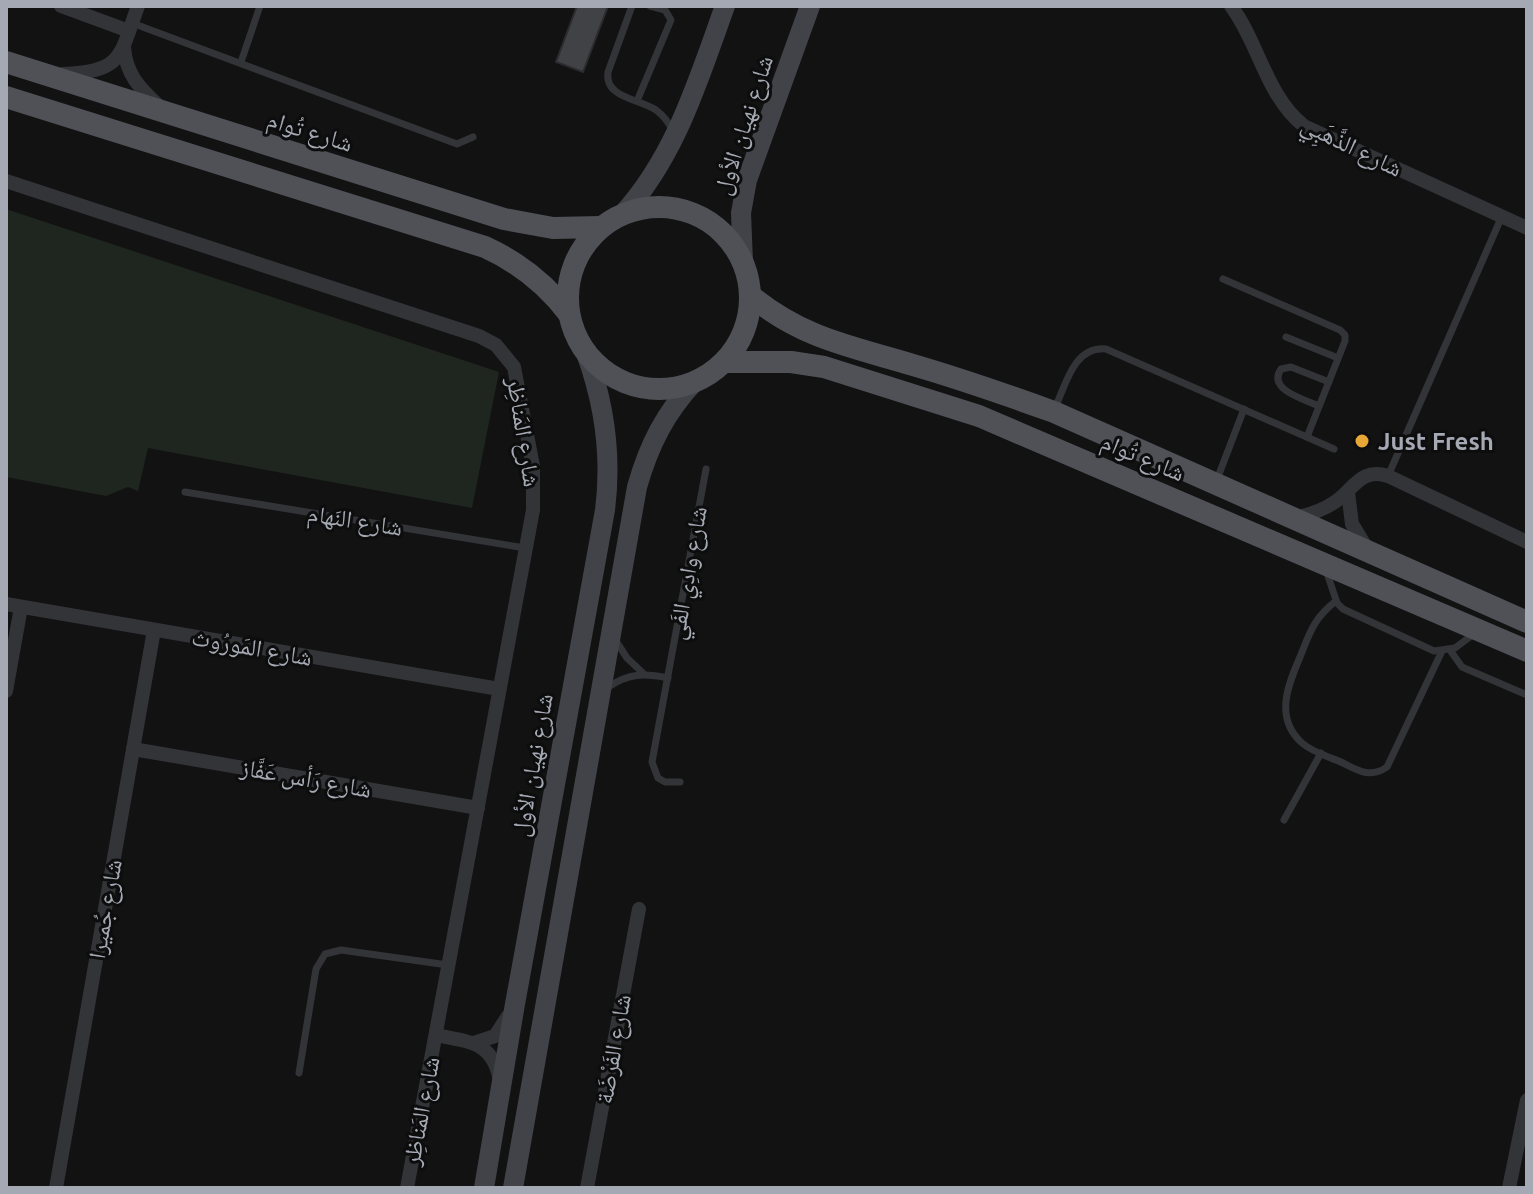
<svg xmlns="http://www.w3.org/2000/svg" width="1533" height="1194" font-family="Ubuntu,'Noto Naskh Arabic',sans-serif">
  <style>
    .green { fill: #1e261f }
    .building { fill: #414246; stroke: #2c2c2f; stroke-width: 2 }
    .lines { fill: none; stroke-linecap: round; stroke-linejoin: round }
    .service { stroke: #333438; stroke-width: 7 }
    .minor { stroke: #333438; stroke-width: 14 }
    .secondary { stroke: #414348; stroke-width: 20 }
    .primary { stroke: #4f5157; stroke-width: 22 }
    .poi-dot { fill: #e6a737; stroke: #0d0d0e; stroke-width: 3 }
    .labels { text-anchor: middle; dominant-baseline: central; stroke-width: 6; stroke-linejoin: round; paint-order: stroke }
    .street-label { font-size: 24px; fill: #a4a9b3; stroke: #0d0d0e }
    .poi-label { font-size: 24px; font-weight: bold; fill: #a4a9b3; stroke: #0d0d0e; text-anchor: start }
  </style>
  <rect width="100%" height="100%" fill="#121213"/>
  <!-- green -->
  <polygon class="green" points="6,209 499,372 472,508 148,448 138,491 128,487 106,496 6,477"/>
  <!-- building -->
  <polygon class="building" points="577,6 608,6 583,72 556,62"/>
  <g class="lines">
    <!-- service -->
    <g class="service">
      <path d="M632,6L608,72C604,98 640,99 656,110C664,116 669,123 673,131"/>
      <polyline points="132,23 457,144 473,137"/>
      <polyline points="241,62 260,6"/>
      <polyline points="637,101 671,20 665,10 650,6"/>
      <polyline points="1223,279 1340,330 1345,335 1345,341 1307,437"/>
      <polyline points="1286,337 1338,358"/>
      <path d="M1319,406C1304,399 1267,390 1281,369L1291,367L1329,382"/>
      <path d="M1055,408C1066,384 1074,346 1106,349L1334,449"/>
      <polyline points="1388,476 1502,216"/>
      <polyline points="1216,482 1244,409"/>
      <polyline points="185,492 525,548"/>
      <polyline points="1327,573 1337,603 1343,609 1434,651 1455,648 1475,633"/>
      <path d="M1336,601C1314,618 1310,632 1300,657C1288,685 1274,718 1302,743C1312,752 1329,757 1341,762C1357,770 1370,779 1387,767L1442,651"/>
      <polyline points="616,641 627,658 643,673"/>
      <polyline points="1450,650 1462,667 1527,695"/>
      <path d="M607,688C628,673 644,673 668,678"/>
      <polyline points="680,782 665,782 658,778 652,762 706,469"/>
      <polyline points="1284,820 1321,753"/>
      <polyline points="299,1073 316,969 325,954 341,950 448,965"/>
    </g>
    <!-- minor -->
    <g class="minor">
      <polyline points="61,6 129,31"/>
      <path d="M1231,6C1259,43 1266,96 1304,126L1527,228"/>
      <path d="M124,47C126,76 141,89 161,108"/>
      <path d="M63,74C123,71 119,58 138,6"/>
      <polyline points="6,181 479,336 496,345 514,367 533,466 533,510 407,1188"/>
      <polyline points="1348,492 1352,524 1366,547"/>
      <path d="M1294,518C1309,515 1323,510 1335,502C1354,489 1361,467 1388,476L1527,542"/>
      <polyline points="6,604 499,689"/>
      <polyline points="6,691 21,607"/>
      <polyline points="133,749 478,808"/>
      <path d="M436,1035C469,1042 493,1041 500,1081"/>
      <polyline points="474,1043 495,1036 508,1016"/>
      <polyline points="56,1188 154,630"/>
      <polyline points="587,1188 639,909"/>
      <polyline points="1509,1188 1527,1100"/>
    </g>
    <!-- secondary -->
    <g class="secondary">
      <path d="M622,215C676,156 698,80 725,6"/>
      <polyline points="743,262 741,213 747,180 810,6"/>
      <path d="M484,1188L515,1004L605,510C612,455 605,405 586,353"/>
      <path d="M513,1188L637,487C649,445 665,413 695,381"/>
    </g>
    <!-- primary -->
    <g class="primary">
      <polyline points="6,62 504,219 553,228 602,227"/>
      <path d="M6,97L485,247C520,263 546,284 569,314"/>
      <circle cx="659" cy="298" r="91"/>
      <path d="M751,296C804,339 850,346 913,365C961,379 1007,395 1054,412L1527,622"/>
      <polyline points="725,362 791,362 824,367 979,416 1527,651"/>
    </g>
  </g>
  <!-- markers -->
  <circle class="poi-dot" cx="1362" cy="441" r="8"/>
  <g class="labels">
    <!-- street labels -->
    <g class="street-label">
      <text transform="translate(743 125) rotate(-72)">شارع نهيان الأول</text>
      <text transform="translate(310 131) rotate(17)">شارع تُوام</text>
      <text transform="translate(1352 146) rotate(26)">شارع الذَّهَبِي</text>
      <text transform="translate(524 432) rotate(81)">شارع المَناظِر</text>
      <text transform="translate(1143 457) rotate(23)">شارع تُوام</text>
      <text transform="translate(355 520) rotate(9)">شارع النَهام</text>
      <text transform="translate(687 573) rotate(-80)">شارع وادِي الفَي</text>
      <text transform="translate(252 647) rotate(10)">شارع المَورُوث</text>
      <text transform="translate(532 765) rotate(-80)">شارع نهيان الأول</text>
      <text transform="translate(306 778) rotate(10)">شارع رَأس عَفَّاز</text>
      <text transform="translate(105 909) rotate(-80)">شارع جُميرا</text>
      <text transform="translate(613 1049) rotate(-80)">شارع الفَرْضَة</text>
      <text transform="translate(421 1111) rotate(-79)">شارع المَناظِر</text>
    </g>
    <!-- poi labels -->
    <g class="poi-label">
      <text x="1378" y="441">Just Fresh</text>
    </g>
  </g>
  <!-- border -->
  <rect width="1533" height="1194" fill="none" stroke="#a4a9b3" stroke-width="16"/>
</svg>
